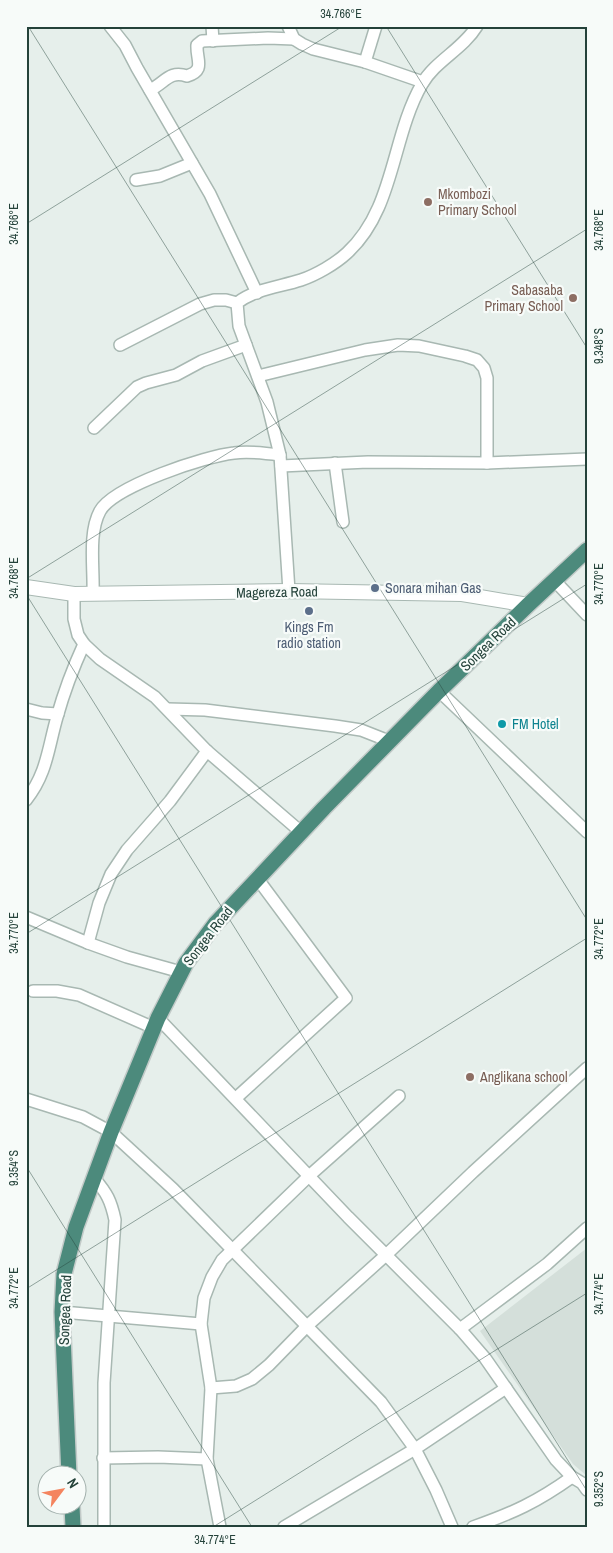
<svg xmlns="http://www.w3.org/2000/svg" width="613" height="1553" font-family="'Archivo Narrow',sans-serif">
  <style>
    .built { fill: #d4dfda }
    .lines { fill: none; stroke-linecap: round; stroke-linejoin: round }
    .minor-casing { stroke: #a8b8b2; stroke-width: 14 }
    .tertiary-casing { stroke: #a8b8b2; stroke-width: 16 }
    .trunk-casing { stroke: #c2cac8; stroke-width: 18 }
    .minor { stroke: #fff; stroke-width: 11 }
    .tertiary { stroke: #fff; stroke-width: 14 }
    .trunk { stroke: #4c8a7c; stroke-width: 15 }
    .ticks { fill: none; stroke: #24423a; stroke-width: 1; stroke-opacity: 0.45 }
    .education-dot { fill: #8d6e63; stroke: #f7fbf9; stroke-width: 2 }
    .service-dot { fill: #5c6f8a; stroke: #f7fbf9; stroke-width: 2 }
    .culture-dot { fill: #0f9aa8; stroke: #f7fbf9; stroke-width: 2 }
    .labels { text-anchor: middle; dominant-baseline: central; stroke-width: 4.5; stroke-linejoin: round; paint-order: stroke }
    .education-label { font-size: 14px; fill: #785e54; stroke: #f7fbf9; text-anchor: start }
    .service-label { font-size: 14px; fill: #4e5e75; stroke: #f7fbf9; text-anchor: start }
    .street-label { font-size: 14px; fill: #24423a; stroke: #f7fbf9 }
    .culture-label { font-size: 14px; fill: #0d838f; stroke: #f7fbf9; text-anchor: start }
    .neatline { fill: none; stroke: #24423a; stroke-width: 2 }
    .ticks-label { font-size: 12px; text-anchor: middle; fill: #24423a }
  </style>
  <rect width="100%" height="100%" fill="#e6efeb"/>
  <!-- built -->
  <polygon class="built" points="587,1248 587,1476 573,1464 480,1331"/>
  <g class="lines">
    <!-- minor casing -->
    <g class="minor-casing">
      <g id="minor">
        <polyline points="110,26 125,45 137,68 210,194 257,293"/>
        <polyline points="212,26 213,41"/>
        <polyline points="288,26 294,39 302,44 313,49 365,62 423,82"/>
        <polyline points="365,62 376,26"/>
        <path d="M150,90C165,83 169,70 187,76C206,70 196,60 197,45L202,41L268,38L294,39"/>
        <polyline points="136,180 160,176 192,163"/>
        <polyline points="120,345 200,304 214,300 226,300 237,303"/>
        <polyline points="258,376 365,350 398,345 419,346 465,356 477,360 484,368 487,378 487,463"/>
        <polyline points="94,428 137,387 146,383 176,375 202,361 246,345"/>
        <polyline points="335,463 343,522"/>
        <polyline points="281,466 368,462 487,463 587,459"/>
        <polyline points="554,580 587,615"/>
        <path d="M289,591L280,455L267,402L239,326L237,303C255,289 279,287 301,280C316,275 335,264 347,253C395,209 391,138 422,84C435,61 463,49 477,26"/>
        <path d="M93,593C94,568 88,533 100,511C114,486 206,456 234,453C249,451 265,453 280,455"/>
        <polyline points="74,594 74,619 78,635 84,644 100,659 155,697 207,751 301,832"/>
        <polyline points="439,691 587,832"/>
        <polyline points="26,709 42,713 58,714"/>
        <polyline points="168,709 205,710 335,726 361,730 389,741"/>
        <path d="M26,800C47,774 48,748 57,717C64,692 73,668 84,644"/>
        <polyline points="26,917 88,943 127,957 181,972"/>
        <polyline points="88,943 99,903 111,874 127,850 170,801 207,751"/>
        <polyline points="33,991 57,991 79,995 154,1028"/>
        <polyline points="158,1018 348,1217 460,1329 485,1358 556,1460 572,1477 582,1483 587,1490"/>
        <polyline points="236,1098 346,998 257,878"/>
        <polyline points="26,1099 83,1117 111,1132 173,1189 381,1402 415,1449 436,1490 452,1527"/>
        <path d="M94,1178C107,1193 111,1201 115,1220L104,1383V1527"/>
        <polyline points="62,1312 201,1324"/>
        <polyline points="460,1329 547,1264 587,1228"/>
        <polyline points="211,1388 236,1386 252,1379 269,1365 307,1326 386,1255 473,1172 587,1068"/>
        <polyline points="103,1458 158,1457 207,1459"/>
        <polyline points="220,1527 207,1459 211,1388 201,1324 204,1298 212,1277 222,1260 309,1176 399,1096"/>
        <polyline points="284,1527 415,1449 506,1388"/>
        <path d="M473,1527C513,1513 537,1502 572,1477"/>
      </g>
    </g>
    <!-- tertiary casing -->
    <g class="tertiary-casing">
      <polyline id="tertiary" points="26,587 74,594 289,591 462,594 528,605"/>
    </g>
    <!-- trunk casing -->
    <g class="trunk-casing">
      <g id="trunk">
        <polyline points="69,1476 62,1312 64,1274 76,1227 111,1132 158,1018 186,963 215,924 324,808 439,691 528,605 587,550"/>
        <polyline points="72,1506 73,1527"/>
      </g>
    </g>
    <!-- minor -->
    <use href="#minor" class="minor"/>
    <!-- tertiary -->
    <use href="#tertiary" class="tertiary"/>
    <!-- trunk -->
    <use href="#trunk" class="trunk"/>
  </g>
  <!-- ticks -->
  <path class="ticks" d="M28,26L587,920M386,26L587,348M26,224L343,26M26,579L587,229M26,594L587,1491M26,934L587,584M26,1166L252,1527M26,1289L587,938M213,1527L587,1293"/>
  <!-- markers -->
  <g class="education-dot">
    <circle cx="428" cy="202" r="5"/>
    <circle cx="573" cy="298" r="5"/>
    <circle cx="470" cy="1077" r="5"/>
  </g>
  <g class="service-dot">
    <circle cx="375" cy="588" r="5"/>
    <circle cx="309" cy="611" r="5"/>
  </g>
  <circle class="culture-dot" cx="502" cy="724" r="5"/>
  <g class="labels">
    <!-- education labels -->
    <g class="education-label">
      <text x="438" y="194">Mkombozi<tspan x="438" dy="16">Primary School</tspan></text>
      <text x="563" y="290" text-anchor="end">Sabasaba<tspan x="563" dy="16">Primary School</tspan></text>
      <text x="480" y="1077">Anglikana school</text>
    </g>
    <!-- service labels -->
    <g class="service-label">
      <text x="385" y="588">Sonara mihan Gas</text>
      <text x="309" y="627" text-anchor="middle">Kings Fm<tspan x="309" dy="16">radio station</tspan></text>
    </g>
    <!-- street labels -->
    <g class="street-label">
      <text transform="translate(277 592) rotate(-1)">Magereza Road</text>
      <text transform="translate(488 644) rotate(-44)">Songea Road</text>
      <text transform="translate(208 936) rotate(-52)">Songea Road</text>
      <text transform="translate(65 1310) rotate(-88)">Songea Road</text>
    </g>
    <!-- culture labels -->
    <g class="culture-label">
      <text x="512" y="724">FM Hotel</text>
    </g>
  </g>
  <!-- border -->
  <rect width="613" height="1553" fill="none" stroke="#f7fbf9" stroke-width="55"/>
  <!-- north arrow -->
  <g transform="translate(62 1490) rotate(58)"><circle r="24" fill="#f7fbf9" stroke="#a3b1ad"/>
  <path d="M0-4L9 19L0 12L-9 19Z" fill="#f4845f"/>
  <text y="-8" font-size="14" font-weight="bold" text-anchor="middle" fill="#24423a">N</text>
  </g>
  <rect x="28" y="28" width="558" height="1498" class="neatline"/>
  <g class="ticks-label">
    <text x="341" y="18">34.766°E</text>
    <text transform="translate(14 224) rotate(-90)" y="4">34.766°E</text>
    <text transform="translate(599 230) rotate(-90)" y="4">34.768°E</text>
    <text transform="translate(599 346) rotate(-90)" y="4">9.348°S</text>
    <text transform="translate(14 578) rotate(-90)" y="4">34.768°E</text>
    <text transform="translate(599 584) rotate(-90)" y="4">34.770°E</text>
    <text transform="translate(14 933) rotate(-90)" y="4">34.770°E</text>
    <text transform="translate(599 939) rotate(-90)" y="4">34.772°E</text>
    <text transform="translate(14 1168) rotate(-90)" y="4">9.354°S</text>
    <text transform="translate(14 1288) rotate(-90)" y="4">34.772°E</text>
    <text transform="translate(599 1294) rotate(-90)" y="4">34.774°E</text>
    <text transform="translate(599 1489) rotate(-90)" y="4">9.352°S</text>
    <text x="215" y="1544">34.774°E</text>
  </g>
</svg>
